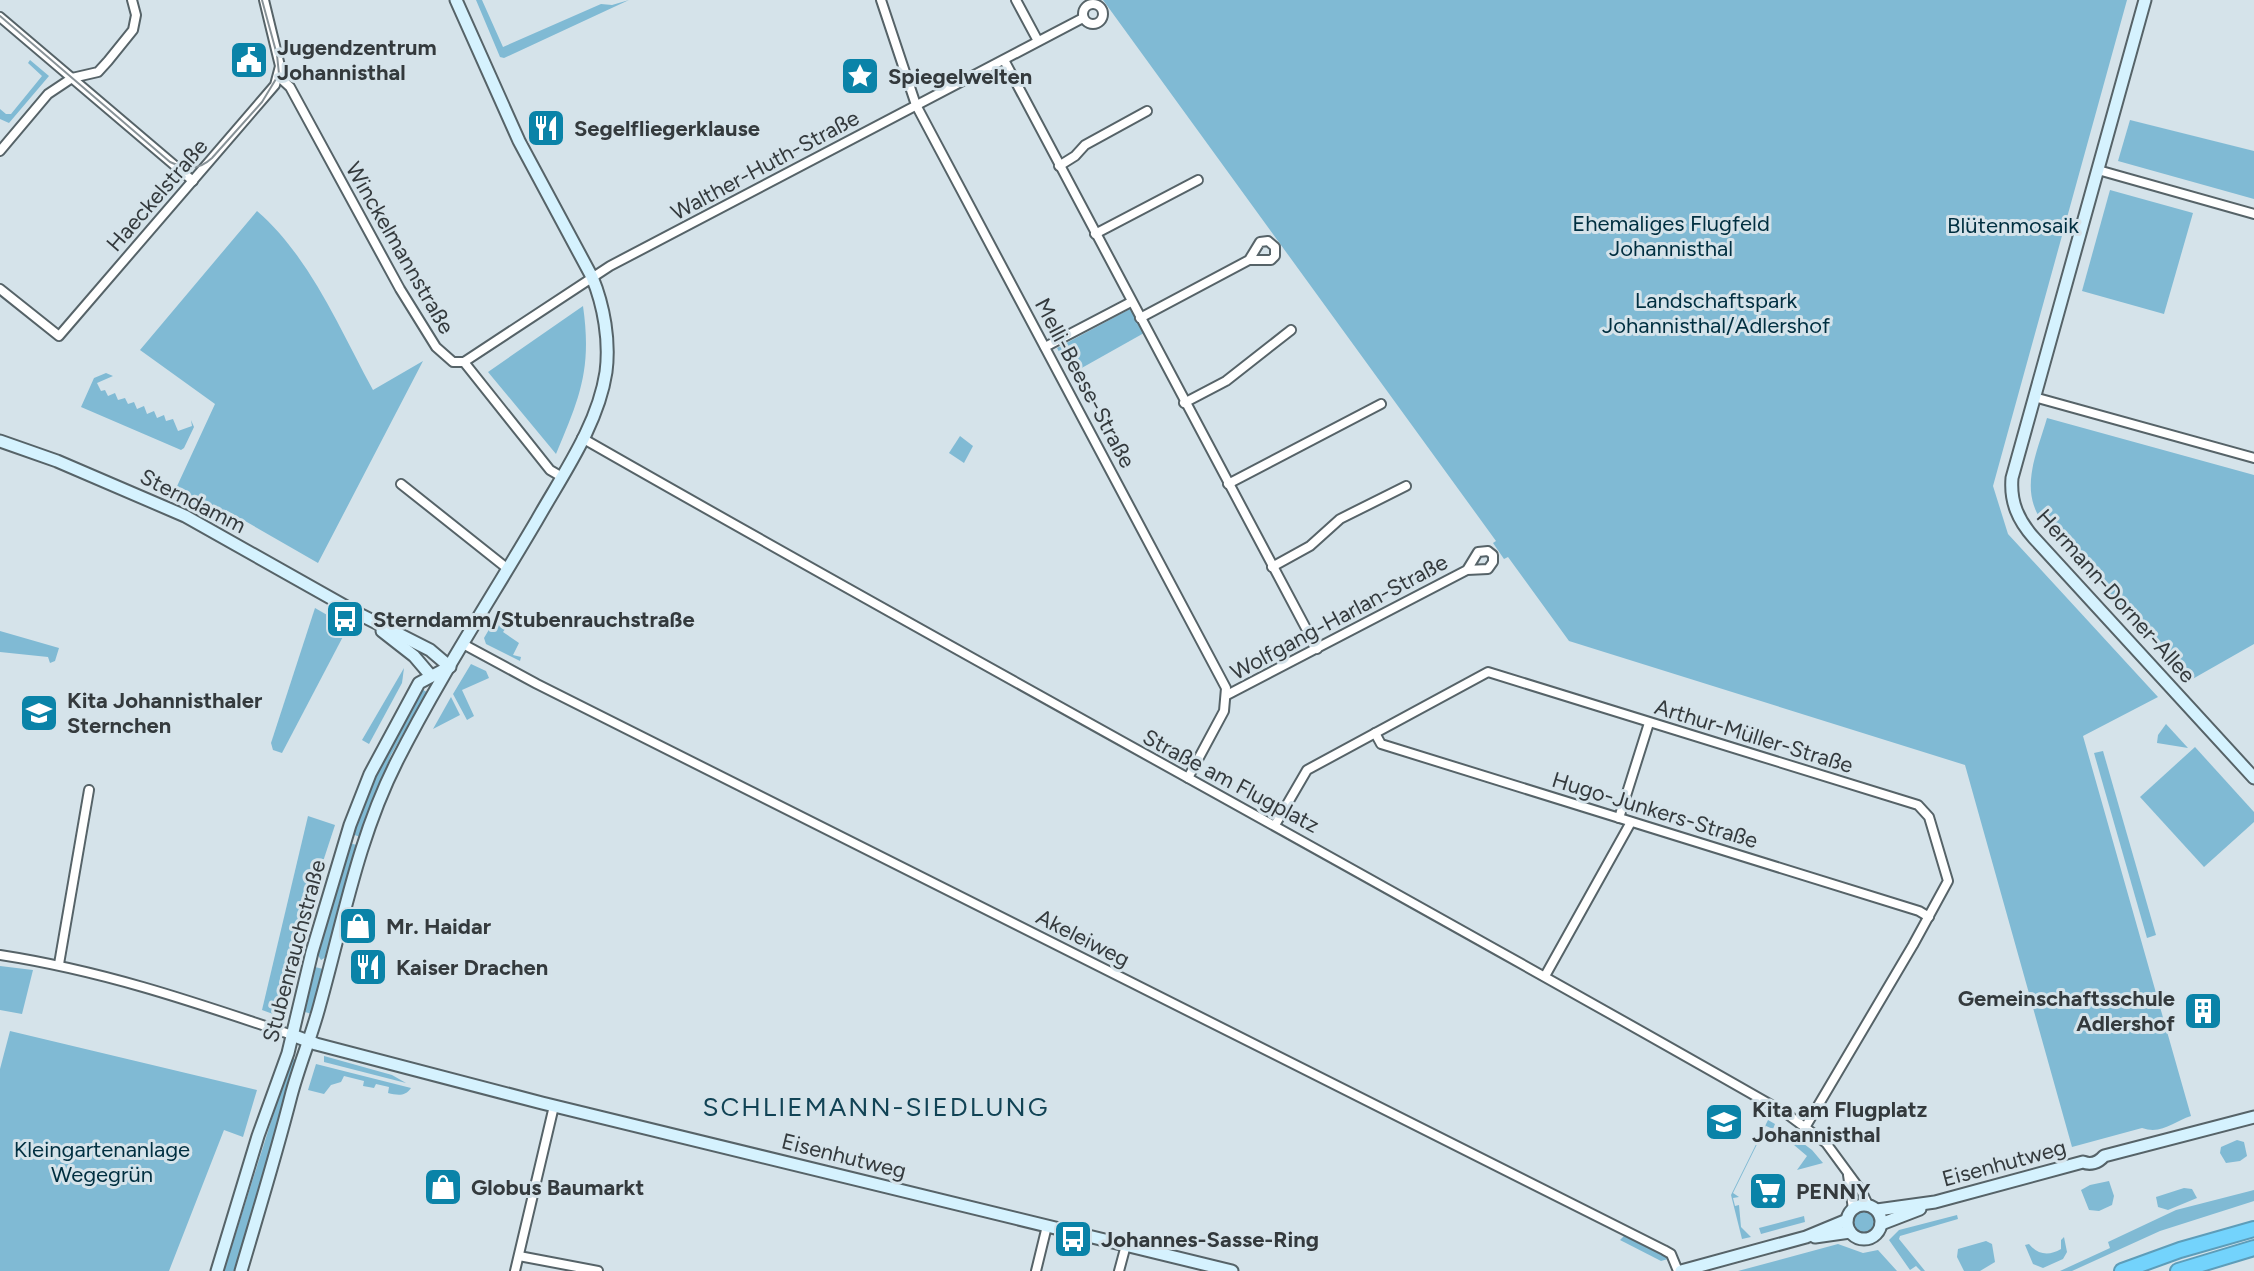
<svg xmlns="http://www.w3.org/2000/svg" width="2254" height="1271" font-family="Figtree,sans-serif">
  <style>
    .green { fill: #80bad4 }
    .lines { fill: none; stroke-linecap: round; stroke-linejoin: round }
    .street-casing { stroke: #566368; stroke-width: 12 }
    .secondary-casing { stroke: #566368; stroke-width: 15 }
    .highway-casing { stroke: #5d9db9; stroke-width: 18 }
    .street { stroke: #fff; stroke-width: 8 }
    .secondary { stroke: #d5f2fe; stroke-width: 11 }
    .highway { stroke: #73d3fc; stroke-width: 14 }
    .tram { stroke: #889297; stroke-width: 2 }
    .labels { text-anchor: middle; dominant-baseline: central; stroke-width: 6; stroke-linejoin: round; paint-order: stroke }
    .poi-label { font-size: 22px; font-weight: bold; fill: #343a3d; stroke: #d5e3ea; text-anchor: start }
    .street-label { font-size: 22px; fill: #343a3d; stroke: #d5e3ea }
    .park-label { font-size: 22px; fill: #002f40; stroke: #d5e3ea }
    .quarter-label { font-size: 26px; letter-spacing: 2px; fill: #114355; stroke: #d5e3ea }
  </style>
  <rect width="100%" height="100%" fill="#d5e3ea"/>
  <!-- green -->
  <g class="green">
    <polygon points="476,0 482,0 503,47 601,4 612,5 629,0 504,58 500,57"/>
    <path d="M1103,0H2127L1993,486L2008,534L2158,697L2083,736L2191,1116C2174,1121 2162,1135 2142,1128L2072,1147L1965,765L1569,641L1508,557L1504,559L1493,543L1496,541Z"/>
    <polygon points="30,60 49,76 9,123 0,119 0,109 6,114 11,114 42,76 28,63"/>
    <polygon points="2130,120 2254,151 2254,199 2118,161"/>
    <polygon points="2110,190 2193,213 2164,314 2082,291"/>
    <path d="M257,211C311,258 339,328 373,390L423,361L318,563L226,510L222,517L215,513L213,518L172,497L215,404L140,350Z"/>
    <path d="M583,306C592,369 580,397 556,454L488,372Z"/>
    <polygon points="1130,309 1144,333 1071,374 1057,348"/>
    <polygon points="106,373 113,376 97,383 101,391 105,390 108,396 115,393 118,400 125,398 128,404 134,402 137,409 144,406 147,414 154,411 157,418 164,415 166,421 173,419 178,431 192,426 191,420 194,427 184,448 181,450 81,407 94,378"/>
    <path d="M2047,418L2254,475V644L2189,681L2038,515C2021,484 2038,450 2047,418Z"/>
    <polygon points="960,436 973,446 964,463 949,453"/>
    <polygon points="315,608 348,627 282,753 273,750 271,743"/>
    <polygon points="500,611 508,615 503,622 508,625 503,632 519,643 513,655 521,657 520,661 486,644 484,638"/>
    <polygon points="0,631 59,648 55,661 50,663 48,657 0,652"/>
    <polygon points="471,664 486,671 489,678 462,690 474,716 467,720 453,694"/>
    <polygon points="404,668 402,683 369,744 362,740"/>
    <polygon points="421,689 427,692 391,755 360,837 352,834 376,773"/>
    <polygon points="451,697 460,715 433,729"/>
    <polygon points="2166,724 2188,748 2157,743 2158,735"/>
    <polygon points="2195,747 2254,812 2254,822 2204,867 2140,797"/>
    <polygon points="2103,751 2156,935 2147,938 2094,753"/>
    <polygon points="308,816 335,825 273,1014 262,1010"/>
    <polygon points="349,843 357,845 339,903 326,957 321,960 318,955 321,940"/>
    <polygon points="304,932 287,1006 286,1007 281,1000"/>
    <polygon points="0,966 33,970 22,1014 0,1010"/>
    <polygon points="315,967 323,969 312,1014 305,1012"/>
    <polygon points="10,1031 257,1090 243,1137 224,1130 169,1271 0,1271 0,1069"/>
    <polygon points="324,1056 392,1075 406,1083 324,1062"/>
    <polygon points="291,1058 295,1059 284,1096 276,1137 236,1271 224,1271"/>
    <path d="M316,1064L411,1088C405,1097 397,1095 388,1093L389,1087L376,1084L374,1088L363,1086L364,1081L344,1076L341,1082L331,1085L324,1094L308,1090Z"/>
    <polygon points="1768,1120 1775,1124 1773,1129 1766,1126 1733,1193 1739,1197 1733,1198 1735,1206 1739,1205 1741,1227 1751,1237 1742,1239 1731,1195"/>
    <polygon points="1784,1129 1812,1150 1823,1163 1797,1170 1807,1156 1781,1134"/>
    <polygon points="2237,1140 2244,1142 2247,1156 2240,1161 2226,1163 2220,1153 2221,1147"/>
    <polygon points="2109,1181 2114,1196 2112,1205 2099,1211 2089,1210 2081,1190 2090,1185"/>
    <polygon points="2184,1188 2192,1189 2197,1198 2168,1210 2158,1207 2156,1197"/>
    <polygon points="2254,1190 2254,1201 2160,1231 2072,1271 2060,1271 2110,1248 2108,1242 2176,1210"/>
    <circle cx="1864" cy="1222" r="11"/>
    <polygon points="1957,1215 1958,1219 1900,1236 1899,1239 1925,1271 1921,1271 1916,1266 1910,1270 1889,1240 1899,1230"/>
    <polygon points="1804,1216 1805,1222 1761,1234 1759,1228"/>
    <polygon points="1625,1235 1664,1255 1668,1259 1661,1261 1620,1240"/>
    <path d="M2064,1237L2067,1252L2063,1259L2043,1268L2033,1264L2025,1245L2029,1244C2038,1255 2049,1256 2061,1249V1240Z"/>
    <polygon points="1986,1241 1992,1244 1995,1262 1980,1271 1964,1271 1957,1257 1958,1249"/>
    <polygon points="1838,1244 1863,1253 1878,1250 1897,1271 1738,1271"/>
  </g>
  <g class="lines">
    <!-- street casing -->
    <g class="street-casing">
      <g id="street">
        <polyline points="881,0 916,105 1226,688 1224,711 1188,778"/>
        <polyline points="1016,0 1038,41"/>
        <circle cx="1093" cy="14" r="10"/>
        <polyline points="0,17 193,181"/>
        <polyline points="1004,60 1317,649"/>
        <polyline points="278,76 290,87 400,289 436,347 453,362 464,362"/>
        <polyline points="0,151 48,94 72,78 98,72 108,61 133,30 136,15 132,0"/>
        <polyline points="1059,166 1075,156 1085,145 1147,111"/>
        <polyline points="2098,170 2254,214"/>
        <polyline points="1095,234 1198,180"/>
        <polyline points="0,289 59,336 275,85 280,66 264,0"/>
        <polyline points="1140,318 1249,260 1260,242 1268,241 1275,247 1275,256 1271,260 1249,260"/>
        <polyline points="1045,347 1131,302"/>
        <polyline points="464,362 610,266 1083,18"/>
        <polyline points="464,362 550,470 562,477"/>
        <polyline points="2034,397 2254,458"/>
        <polyline points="1184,403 1226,381 1291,330"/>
        <path d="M582,438C982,667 1387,885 1787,1114L1826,1143L1862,1192L1868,1205"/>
        <polyline points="401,484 508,569"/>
        <polyline points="1228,484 1381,404"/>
        <polyline points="1272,567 1310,546 1340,519 1406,486"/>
        <polyline points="463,644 537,684 1664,1250 1671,1254 1678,1271"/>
        <polyline points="1227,695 1467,570 1478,552 1488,551 1493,555 1493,562 1488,569 1467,570"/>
        <polyline points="1375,733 1381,744 1919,911 1929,917"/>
        <polyline points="1619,818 1649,723"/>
        <polyline points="1275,825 1307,770 1488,672 1918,805 1929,817 1948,881 1913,945 1806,1126"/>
        <path d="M0,955C104,971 194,1002 292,1035"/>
        <polyline points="59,964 89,790"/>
        <polyline points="1545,976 1631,822"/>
        <polyline points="1848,1175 1853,1209"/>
        <polyline points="519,1256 598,1271"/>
        <polyline points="515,1271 554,1106"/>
        <polyline points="1036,1271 1047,1226"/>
        <polyline points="1119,1271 1126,1245"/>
      </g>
    </g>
    <!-- secondary casing -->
    <g class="secondary-casing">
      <g id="secondary">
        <path d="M2145,0L2012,478C2010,502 2018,520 2034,538L2254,778"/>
        <polyline points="0,441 57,461 185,516 359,614 430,650 450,667"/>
        <polyline points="382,631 414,656 431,676"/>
        <polyline points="292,1035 316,1044 542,1103 1232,1271"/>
        <circle cx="1864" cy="1222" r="17"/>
        <path d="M1877,1210L1935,1202L2083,1162C2090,1165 2098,1163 2104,1156L2254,1117"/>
        <polyline points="1881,1224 1920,1209"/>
        <polyline points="1815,1237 1850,1232"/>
        <polyline points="217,1271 258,1136 288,1053 312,952 350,825 370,774 419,683 449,667"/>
        <path d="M241,1271C258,1213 276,1155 291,1096C299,1065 312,1035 320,1004C343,922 358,838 397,761C439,678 490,600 537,520C563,474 598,425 606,372C610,341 604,306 592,277L519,141L456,0"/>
        <polyline points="1681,1271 1806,1237 1847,1220"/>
      </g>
    </g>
    <!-- highway casing -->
    <g class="highway-casing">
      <g id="highway">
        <polyline points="2122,1271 2180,1250 2254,1229"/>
        <polyline points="2178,1271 2254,1248"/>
      </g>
    </g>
    <!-- street -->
    <use href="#street" class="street"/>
    <!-- secondary -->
    <use href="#secondary" class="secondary"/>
    <!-- highway -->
    <use href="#highway" class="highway"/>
    <!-- tram -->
    <path class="tram" d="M0,16L170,162C187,170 199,170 212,158L262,102L279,74L277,55L262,0"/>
  </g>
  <!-- icons -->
  <defs>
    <g id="civic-square" transform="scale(2)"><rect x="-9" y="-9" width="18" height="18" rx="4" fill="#0a83a8" stroke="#d5e3ea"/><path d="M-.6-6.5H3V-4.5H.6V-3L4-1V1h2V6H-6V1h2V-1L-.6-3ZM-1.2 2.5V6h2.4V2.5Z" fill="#fff"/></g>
    <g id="sight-square" transform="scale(2)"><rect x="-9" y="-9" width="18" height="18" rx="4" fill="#0a83a8" stroke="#d5e3ea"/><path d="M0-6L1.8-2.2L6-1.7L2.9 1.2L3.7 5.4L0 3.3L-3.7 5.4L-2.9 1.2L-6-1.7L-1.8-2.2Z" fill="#fff"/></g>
    <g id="restaurant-square" transform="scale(2)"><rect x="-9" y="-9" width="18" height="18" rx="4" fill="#0a83a8" stroke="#d5e3ea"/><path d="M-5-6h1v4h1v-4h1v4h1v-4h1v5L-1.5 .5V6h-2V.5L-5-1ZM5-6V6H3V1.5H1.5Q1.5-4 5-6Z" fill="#fff"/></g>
    <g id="bus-square" transform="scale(2)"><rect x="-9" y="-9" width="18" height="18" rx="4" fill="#0a83a8" stroke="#d5e3ea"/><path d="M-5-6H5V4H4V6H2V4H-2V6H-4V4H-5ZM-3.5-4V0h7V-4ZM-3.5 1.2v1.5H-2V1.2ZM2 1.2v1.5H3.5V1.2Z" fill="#fff"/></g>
    <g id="school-square" transform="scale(2)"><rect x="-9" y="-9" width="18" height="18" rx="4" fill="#0a83a8" stroke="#d5e3ea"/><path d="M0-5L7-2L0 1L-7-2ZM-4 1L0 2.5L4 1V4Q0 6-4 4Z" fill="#fff"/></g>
    <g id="shop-square" transform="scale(2)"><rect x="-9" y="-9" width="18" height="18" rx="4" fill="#0a83a8" stroke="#d5e3ea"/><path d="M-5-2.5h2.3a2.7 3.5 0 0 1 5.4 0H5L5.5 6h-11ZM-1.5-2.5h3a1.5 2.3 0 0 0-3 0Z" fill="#fff"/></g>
    <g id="building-square" transform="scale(2)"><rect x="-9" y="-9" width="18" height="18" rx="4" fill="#0a83a8" stroke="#d5e3ea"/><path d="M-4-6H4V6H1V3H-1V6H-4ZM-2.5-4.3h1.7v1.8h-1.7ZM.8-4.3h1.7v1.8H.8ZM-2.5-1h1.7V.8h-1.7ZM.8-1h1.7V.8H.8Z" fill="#fff"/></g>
    <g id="supermarket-square" transform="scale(2)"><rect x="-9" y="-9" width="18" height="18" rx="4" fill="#0a83a8" stroke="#d5e3ea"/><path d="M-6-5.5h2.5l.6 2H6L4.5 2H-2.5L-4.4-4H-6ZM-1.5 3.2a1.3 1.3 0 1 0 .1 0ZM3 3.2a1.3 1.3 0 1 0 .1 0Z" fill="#fff"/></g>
  </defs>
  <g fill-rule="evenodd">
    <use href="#civic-square" x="249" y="60"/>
    <use href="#sight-square" x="860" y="76"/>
    <use href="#restaurant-square" x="546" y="128"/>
    <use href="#bus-square" x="345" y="619"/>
    <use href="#school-square" x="39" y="713"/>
    <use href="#shop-square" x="358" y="926"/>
    <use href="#restaurant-square" x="368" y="967"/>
    <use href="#building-square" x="2203" y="1011"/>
    <use href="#school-square" x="1724" y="1122"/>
    <use href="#shop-square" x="443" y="1187"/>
    <use href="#supermarket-square" x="1768" y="1191"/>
    <use href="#bus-square" x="1073" y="1239"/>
  </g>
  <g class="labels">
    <!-- poi labels -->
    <g class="poi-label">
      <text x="277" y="47">Jugendzentrum<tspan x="277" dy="25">Johannisthal</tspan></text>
      <text x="888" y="76">Spiegelwelten</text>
      <text x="574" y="128">Segelfliegerklause</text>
      <text x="373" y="619">Sterndamm/Stubenrauchstraße</text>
      <text x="67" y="700">Kita Johannisthaler<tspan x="67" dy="25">Sternchen</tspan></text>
      <text x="386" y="926">Mr. Haidar</text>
      <text x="396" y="967">Kaiser Drachen</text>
      <text x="2175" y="998" text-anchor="end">Gemeinschaftsschule<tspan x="2175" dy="25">Adlershof</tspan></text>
      <text x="1752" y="1109">Kita am Flugplatz<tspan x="1752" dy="25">Johannisthal</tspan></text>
      <text x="471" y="1187">Globus Baumarkt</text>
      <text x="1796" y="1191">PENNY</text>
      <text x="1101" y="1239">Johannes-Sasse-Ring</text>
    </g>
    <!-- street labels -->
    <g class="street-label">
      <text transform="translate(765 165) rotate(-28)">Walther-Huth-Straße</text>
      <text transform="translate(157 195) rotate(-49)">Haeckelstraße</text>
      <text transform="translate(400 248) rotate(60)">Winckelmannstraße</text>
      <text transform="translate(1085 383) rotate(62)">Melli-Beese-Straße</text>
      <text transform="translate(193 501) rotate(27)">Sterndamm</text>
      <text transform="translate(2116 596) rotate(48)">Hermann-Dorner-Allee</text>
      <text transform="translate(1339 617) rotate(-28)">Wolfgang-Harlan-Straße</text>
      <text transform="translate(1754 736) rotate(17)">Arthur-Müller-Straße</text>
      <text transform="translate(1231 781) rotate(28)">Straße am Flugplatz</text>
      <text transform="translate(1655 810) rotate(17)">Hugo-Junkers-Straße</text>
      <text transform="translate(1083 938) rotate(27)">Akeleiweg</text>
      <text transform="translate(294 951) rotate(-75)">Stubenrauchstraße</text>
      <text transform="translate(844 1156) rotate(14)">Eisenhutweg</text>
      <text transform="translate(2004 1163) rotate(-15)">Eisenhutweg</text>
    </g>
    <!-- park labels -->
    <g class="park-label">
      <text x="1671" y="223">Ehemaliges Flugfeld<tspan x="1671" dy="25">Johannisthal</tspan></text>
      <text x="2013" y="225">Blütenmosaik</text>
      <text x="1716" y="300">Landschaftspark<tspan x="1716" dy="25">Johannisthal/Adlershof</tspan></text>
      <text x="102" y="1149">Kleingartenanlage<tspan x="102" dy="25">Wegegrün</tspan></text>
    </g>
    <!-- quarter labels -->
    <g class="quarter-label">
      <text x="876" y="1107">SCHLIEMANN-SIEDLUNG</text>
    </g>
  </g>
</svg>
